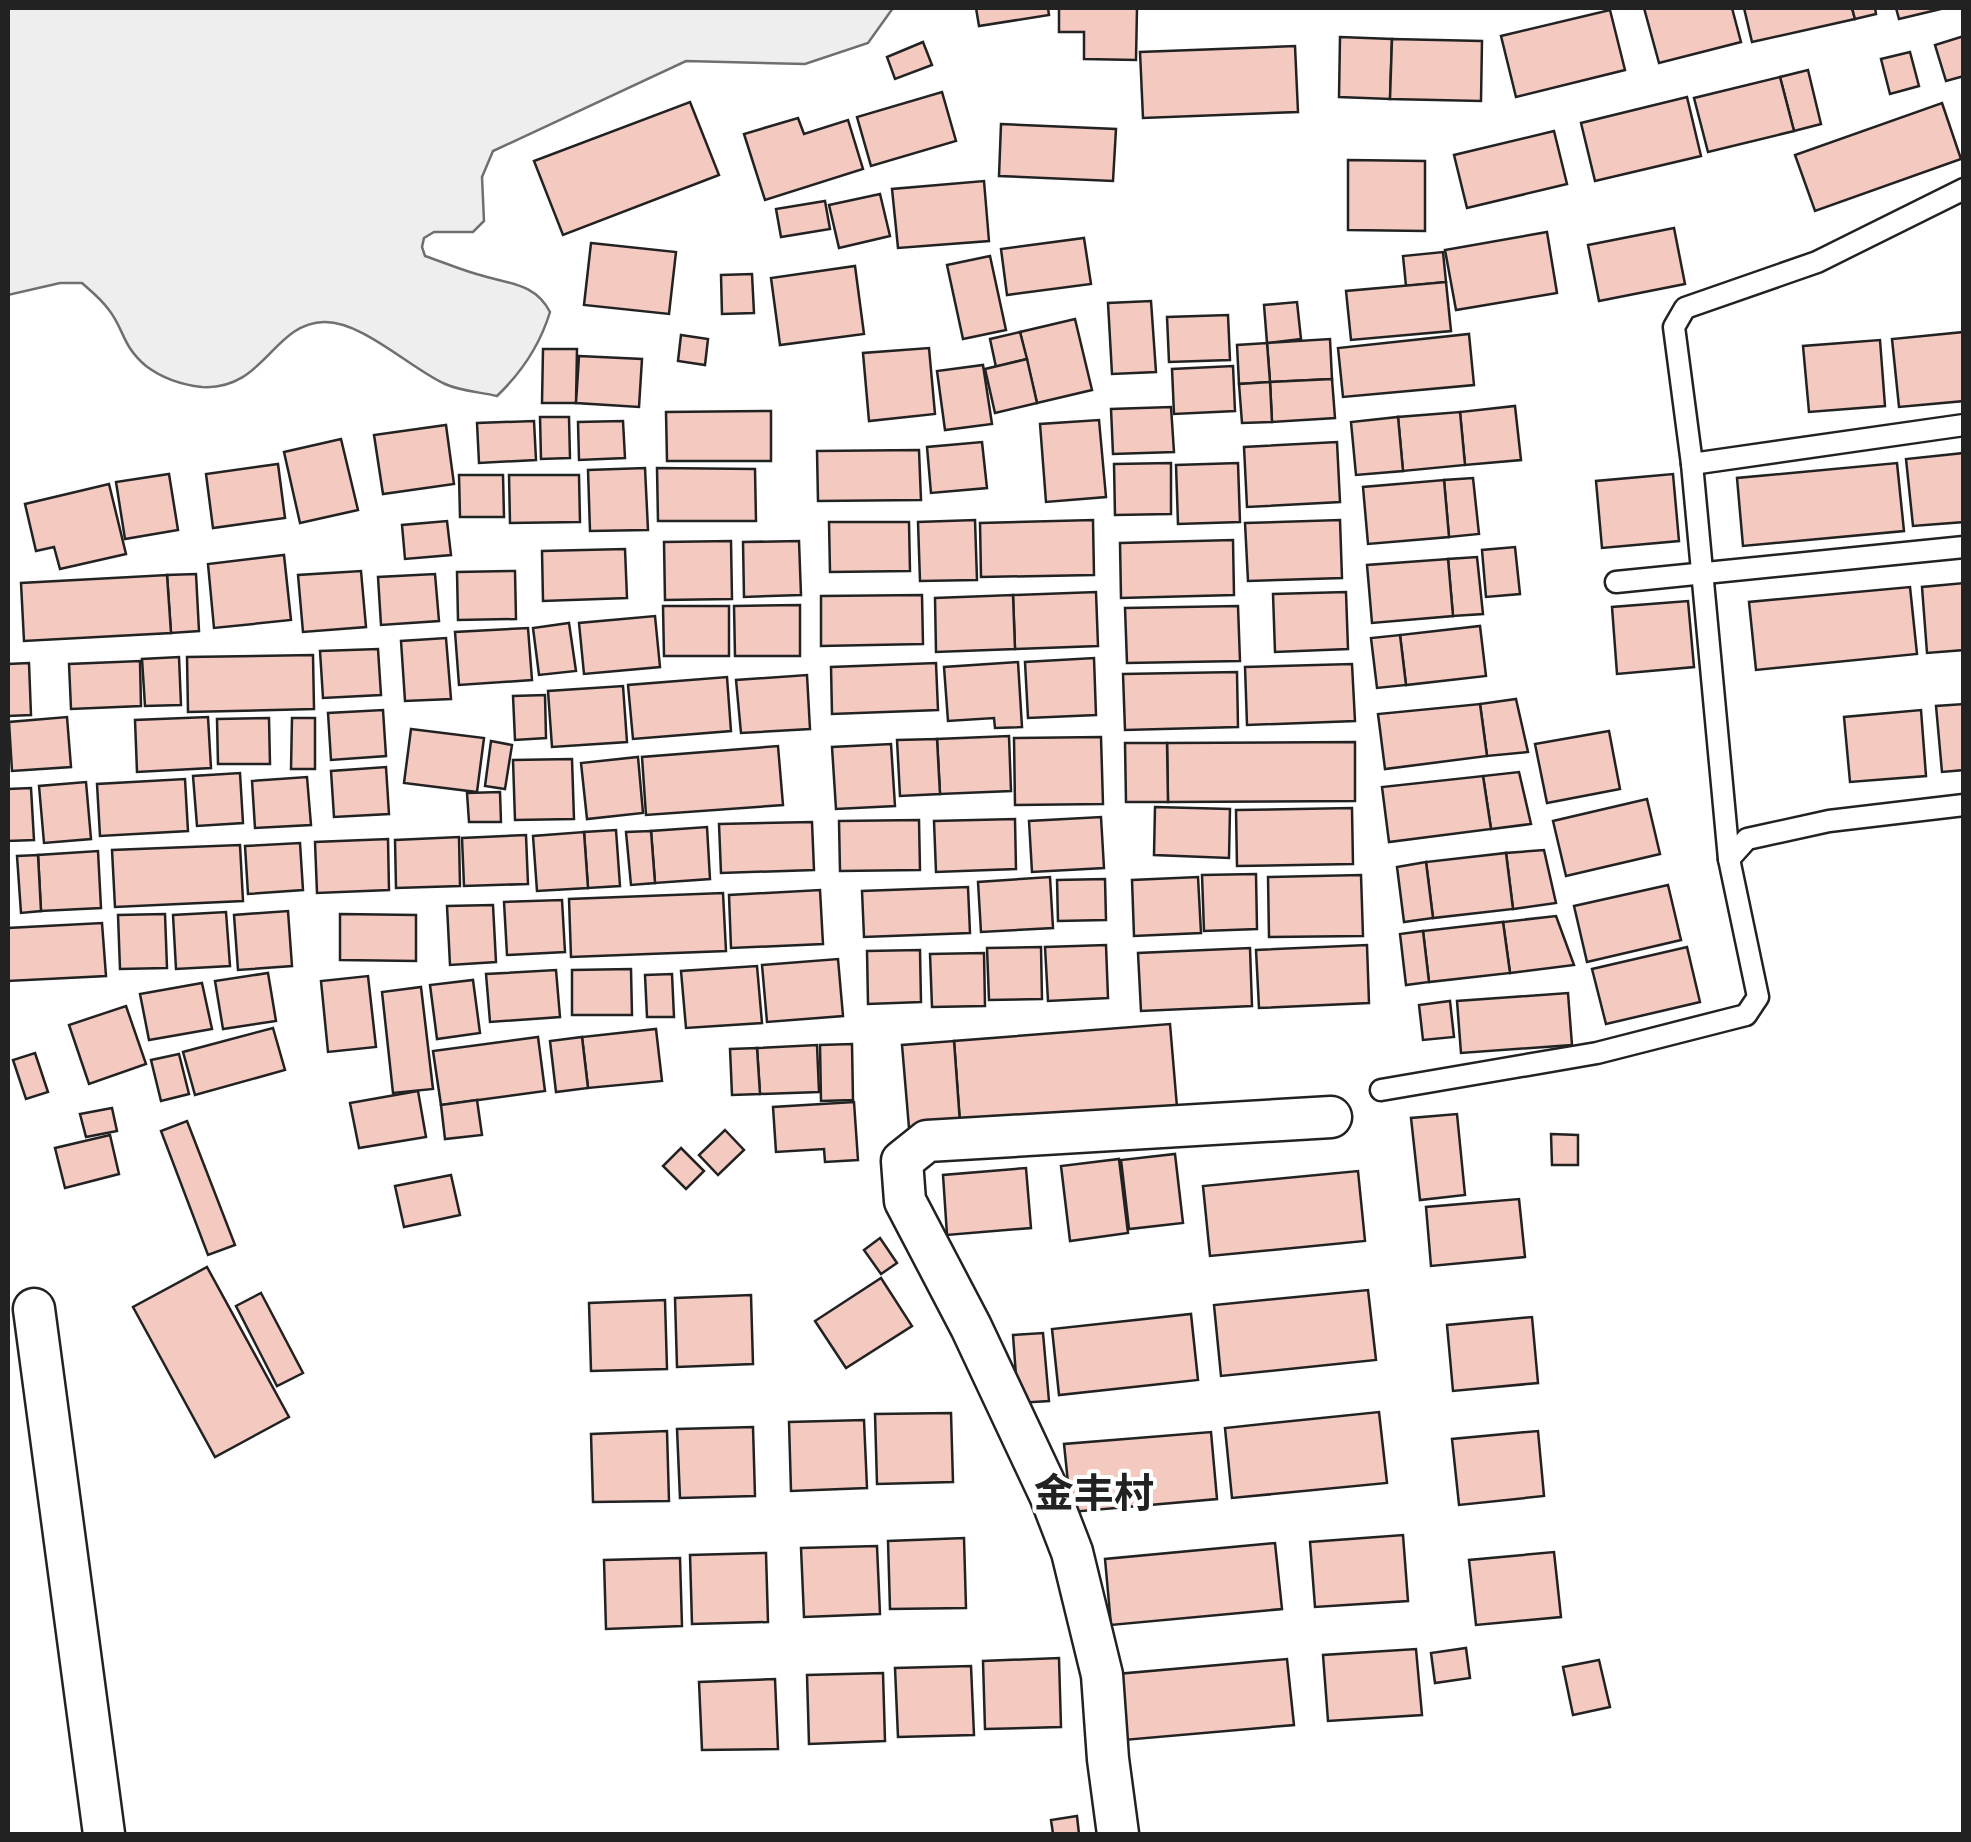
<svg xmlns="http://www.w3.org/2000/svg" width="1971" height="1842" font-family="'Sofia Sans Condensed','Noto Sans SC',sans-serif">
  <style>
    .green { fill: #eee; stroke: #6f6f6f; stroke-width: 2.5 }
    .building { fill: #f3c9c0; stroke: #222; stroke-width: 2.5 }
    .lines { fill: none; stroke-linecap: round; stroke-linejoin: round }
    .service-casing { stroke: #222; stroke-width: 25 }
    .minor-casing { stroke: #222; stroke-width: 45 }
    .service { stroke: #fff; stroke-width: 20 }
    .minor { stroke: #fff; stroke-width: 40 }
    .labels { text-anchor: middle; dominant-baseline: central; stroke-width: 8; stroke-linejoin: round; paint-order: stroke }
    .quarter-label { font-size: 40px; font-weight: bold; fill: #222; stroke: #fff }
  </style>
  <rect width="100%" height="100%" fill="#fff"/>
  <!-- green -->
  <path class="green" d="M8,8H893L868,43L805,64L686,61L493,151L482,177L484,221L473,232H434L424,238L422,247L425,256C443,262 461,270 480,275C509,284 535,283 550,312C540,345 521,373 497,396C480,392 460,391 445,384C410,368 362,321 324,322C273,323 264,391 202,387C183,385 162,378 146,366C122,346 124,329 109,310C102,300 91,291 82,283H60L8,295Z"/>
  <!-- building -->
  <g class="building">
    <polygon points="976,8 1048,8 1049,15 979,26"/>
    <polygon points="1059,8 1137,8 1136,60 1084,59 1084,32 1059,32"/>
    <polygon points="1644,8 1732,8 1741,42 1659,63"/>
    <polygon points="1744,8 1852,8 1855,19 1752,42"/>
    <polygon points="1852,8 1875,8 1876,14 1855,19"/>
    <polygon points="1896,8 1945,8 1899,19"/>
    <polygon points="1610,10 1625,70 1516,97 1501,36"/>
    <polygon points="1964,36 1964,76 1946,81 1935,45"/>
    <polygon points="1340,37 1392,39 1390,99 1339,97"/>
    <polygon points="1392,39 1482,41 1481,101 1390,99"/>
    <polygon points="923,42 932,65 895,79 887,57"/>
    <polygon points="1295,46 1298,112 1143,118 1140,52"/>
    <polygon points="1910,52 1919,86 1890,94 1881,59"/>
    <polygon points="1808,70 1821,124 1794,131 1780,77"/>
    <polygon points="1780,77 1794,131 1708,152 1694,98"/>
    <polygon points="942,92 956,141 871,166 857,117"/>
    <polygon points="1687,97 1701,156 1595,181 1581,123"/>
    <polygon points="690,102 719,175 563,235 534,161"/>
    <polygon points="1942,103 1961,159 1815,211 1795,155"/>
    <polygon points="798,118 804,134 848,120 863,169 765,200 744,134"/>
    <polygon points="1001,124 1116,129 1113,181 999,176"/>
    <polygon points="1554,131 1567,184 1467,208 1454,155"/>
    <polygon points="1348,160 1425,161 1425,231 1348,230"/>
    <polygon points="984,181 989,241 898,248 892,189"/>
    <polygon points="880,194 890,236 839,248 829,205"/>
    <polygon points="825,201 830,229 781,237 776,209"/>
    <polygon points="1674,228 1685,284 1599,301 1588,245"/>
    <polygon points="1547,232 1557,293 1456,310 1445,250"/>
    <polygon points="1084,238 1091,284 1007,295 1001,249"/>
    <polygon points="591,243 676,252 669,314 584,305"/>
    <polygon points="1443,252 1446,282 1406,286 1403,256"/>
    <polygon points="990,256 1006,330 963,339 947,265"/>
    <polygon points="855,266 864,334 780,345 771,278"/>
    <polygon points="752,274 754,313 722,314 721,275"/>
    <polygon points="1446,282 1451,331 1351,340 1346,291"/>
    <polygon points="1151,301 1156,372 1112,374 1108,303"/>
    <polygon points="1297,302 1301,339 1267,343 1264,305"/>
    <polygon points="1228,315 1230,360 1169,362 1167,317"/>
    <polygon points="1075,319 1092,390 1037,403 1020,332"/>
    <polygon points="1020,332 1027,359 996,367 990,339"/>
    <polygon points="1964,332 1964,401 1899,407 1892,339"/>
    <polygon points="1469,334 1474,385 1343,397 1338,348"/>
    <polygon points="681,335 708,339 705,365 678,361"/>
    <polygon points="1330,339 1332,379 1270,382 1267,343"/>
    <polygon points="1880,340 1885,406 1809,412 1803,346"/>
    <polygon points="1267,343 1270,382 1239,384 1237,345"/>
    <polygon points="929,348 935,414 869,421 863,353"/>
    <polygon points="543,349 577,349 576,403 542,403"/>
    <polygon points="579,356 642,359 639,407 576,403"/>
    <polygon points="1027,359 1037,403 995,413 985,369"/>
    <polygon points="983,365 992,424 945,430 937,371"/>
    <polygon points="1233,366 1235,411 1174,414 1172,369"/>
    <polygon points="1332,379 1335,418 1272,422 1270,382"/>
    <polygon points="1270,382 1272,422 1242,423 1239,384"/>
    <polygon points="1515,406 1521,460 1465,465 1460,412"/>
    <polygon points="1171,407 1174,452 1113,454 1111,409"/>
    <polygon points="771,411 771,461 667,461 666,412"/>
    <polygon points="1460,412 1465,465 1403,471 1398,417"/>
    <polygon points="540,417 569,417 570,458 541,459"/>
    <polygon points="1398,417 1403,471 1356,475 1351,422"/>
    <polygon points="1099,420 1106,497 1046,502 1040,424"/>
    <polygon points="534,421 536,460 479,463 477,423"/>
    <polygon points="623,421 625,458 579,460 578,422"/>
    <polygon points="446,425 454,484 383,494 374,435"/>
    <polygon points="341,439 358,510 300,523 284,452"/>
    <polygon points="982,442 987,488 931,493 927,447"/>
    <polygon points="1337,442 1340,502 1247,507 1244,447"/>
    <polygon points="919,450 921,500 818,501 817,451"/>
    <polygon points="1964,453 1964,522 1913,526 1906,459"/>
    <polygon points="1171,463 1171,514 1115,515 1114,464"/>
    <polygon points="1238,463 1240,522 1178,524 1176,465"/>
    <polygon points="1897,463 1904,531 1743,546 1737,478"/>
    <polygon points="278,464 285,518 213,528 206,474"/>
    <polygon points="645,468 648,530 590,531 588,470"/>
    <polygon points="657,468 755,469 756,521 658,521"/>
    <polygon points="169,474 178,530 125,539 116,482"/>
    <polygon points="1673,474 1679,541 1602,548 1596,481"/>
    <polygon points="459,475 503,475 504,517 460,517"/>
    <polygon points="509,475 579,475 580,522 510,523"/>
    <polygon points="1473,478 1479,534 1449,537 1444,480"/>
    <polygon points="1444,480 1449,537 1368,544 1363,487"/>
    <polygon points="109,484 126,554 60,569 54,547 36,551 25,504"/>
    <polygon points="975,520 977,580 920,581 918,522"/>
    <polygon points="1093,520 1094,575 981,577 980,523"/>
    <polygon points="1340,520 1342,578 1248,581 1245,523"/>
    <polygon points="447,521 451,555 405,559 402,525"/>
    <polygon points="829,522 909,522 910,571 830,572"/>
    <polygon points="1233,540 1234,595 1121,598 1120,543"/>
    <polygon points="731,541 732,599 665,600 664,542"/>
    <polygon points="799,541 801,595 744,597 743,542"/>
    <polygon points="1515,547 1520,594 1486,597 1482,550"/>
    <polygon points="625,549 627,598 543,601 542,551"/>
    <polygon points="284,555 291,620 214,628 208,564"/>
    <polygon points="1477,557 1483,614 1453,616 1448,559"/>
    <polygon points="1448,559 1453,616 1372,623 1367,565"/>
    <polygon points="361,571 366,627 303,632 298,575"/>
    <polygon points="515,571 516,619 458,620 457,572"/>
    <polygon points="196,574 199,631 171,633 167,575"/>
    <polygon points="435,574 439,621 381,625 378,577"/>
    <polygon points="167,575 171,633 24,641 21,583"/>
    <polygon points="1964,583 1964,650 1927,653 1922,587"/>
    <polygon points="1910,587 1917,654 1756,670 1749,602"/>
    <polygon points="1096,592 1098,646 1015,649 1013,595"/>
    <polygon points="1346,592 1348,649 1275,652 1273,594"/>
    <polygon points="922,595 923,644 821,646 821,596"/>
    <polygon points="1013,595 1015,649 936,652 935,598"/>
    <polygon points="1688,601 1694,667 1617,674 1612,607"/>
    <polygon points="800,605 800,656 735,656 734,606"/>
    <polygon points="663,606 729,606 729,656 664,656"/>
    <polygon points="1238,606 1240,661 1127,663 1125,608"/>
    <polygon points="655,616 660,667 584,674 579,623"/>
    <polygon points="569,623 576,671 539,675 533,628"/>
    <polygon points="1480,626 1486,676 1406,685 1400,635"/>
    <polygon points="528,628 532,680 459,685 455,632"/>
    <polygon points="1400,635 1406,685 1377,688 1371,638"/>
    <polygon points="446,638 451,699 405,701 401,641"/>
    <polygon points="378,649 381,695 323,698 320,651"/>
    <polygon points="313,655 314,709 188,712 187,657"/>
    <polygon points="179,657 181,705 145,706 142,659"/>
    <polygon points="1094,658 1096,715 1028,718 1025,662"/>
    <polygon points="140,661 141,706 71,709 69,664"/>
    <polygon points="1018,662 1022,727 995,728 994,718 948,721 944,667"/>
    <polygon points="29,663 31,715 8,716 8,664"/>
    <polygon points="936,663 938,710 832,714 831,667"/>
    <polygon points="1352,664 1355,721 1247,725 1245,667"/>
    <polygon points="1237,672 1238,727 1125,730 1123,674"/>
    <polygon points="807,675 810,729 741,733 736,680"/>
    <polygon points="727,677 731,731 633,739 628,685"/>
    <polygon points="623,686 627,742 552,747 548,691"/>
    <polygon points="545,695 546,738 515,740 513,696"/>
    <polygon points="1516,699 1528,752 1487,756 1480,704"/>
    <polygon points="1480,704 1487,756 1385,769 1378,714"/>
    <polygon points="1964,704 1964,770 1942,772 1936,706"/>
    <polygon points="383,710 386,756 331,760 328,713"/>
    <polygon points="1921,710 1926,776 1850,782 1844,717"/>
    <polygon points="67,717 71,767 12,771 9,722"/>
    <polygon points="208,717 211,768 137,772 135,720"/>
    <polygon points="269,718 270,764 218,764 217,719"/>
    <polygon points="292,718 315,718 315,769 291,769"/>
    <polygon points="411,729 484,738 477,792 404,783"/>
    <polygon points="1609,731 1620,789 1547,803 1535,744"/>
    <polygon points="1009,736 1011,791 940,794 937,739"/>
    <polygon points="1101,737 1103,804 1015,805 1014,738"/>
    <polygon points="937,739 940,794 900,796 897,740"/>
    <polygon points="491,741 512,745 505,789 485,786"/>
    <polygon points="1355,742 1355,801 1168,802 1167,743"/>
    <polygon points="1125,743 1167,743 1168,802 1126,802"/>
    <polygon points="891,744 895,806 836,809 832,747"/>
    <polygon points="778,746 783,805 646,815 642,757"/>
    <polygon points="638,757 643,813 587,819 581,763"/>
    <polygon points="572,759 574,819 515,820 513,760"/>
    <polygon points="386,767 389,814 334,817 331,771"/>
    <polygon points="1519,772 1531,824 1491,829 1483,776"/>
    <polygon points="240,773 243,823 197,826 193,776"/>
    <polygon points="1483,776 1491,829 1389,842 1382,787"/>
    <polygon points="307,777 311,825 255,828 252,781"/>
    <polygon points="185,779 188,831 100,836 97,784"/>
    <polygon points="86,782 91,839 44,843 39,786"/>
    <polygon points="31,788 34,840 8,841 8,789"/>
    <polygon points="500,792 501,822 469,822 467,793"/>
    <polygon points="1647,799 1660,854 1566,876 1553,821"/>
    <polygon points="1155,807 1230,809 1229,858 1154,855"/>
    <polygon points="1352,808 1353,864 1237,866 1236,810"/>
    <polygon points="1101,817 1104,868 1032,872 1029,821"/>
    <polygon points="1015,819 1016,869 936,872 934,821"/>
    <polygon points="919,820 920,870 840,871 839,821"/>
    <polygon points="812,822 814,870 721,873 719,824"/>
    <polygon points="707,827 710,879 655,883 651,831"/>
    <polygon points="616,830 620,886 588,888 584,832"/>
    <polygon points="651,831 655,883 631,885 626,832"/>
    <polygon points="584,832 588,888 537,891 533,836"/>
    <polygon points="526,835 528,884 464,886 462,838"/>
    <polygon points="459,837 460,886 396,888 395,840"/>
    <polygon points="388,839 389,890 317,893 315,842"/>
    <polygon points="300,843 303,890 248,894 245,846"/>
    <polygon points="240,845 243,901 115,907 112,850"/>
    <polygon points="1544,850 1556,903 1513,909 1506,853"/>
    <polygon points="98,851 101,908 41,911 38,855"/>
    <polygon points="1506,853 1513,909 1433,918 1426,862"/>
    <polygon points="38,855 41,911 21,913 17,856"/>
    <polygon points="1426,862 1433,918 1404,922 1397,867"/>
    <polygon points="1256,874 1257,929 1204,931 1202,875"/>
    <polygon points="1361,875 1363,936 1269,937 1268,877"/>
    <polygon points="1050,877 1053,928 981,932 978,882"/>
    <polygon points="1198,877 1201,933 1134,936 1132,880"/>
    <polygon points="1105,879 1106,920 1058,921 1057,880"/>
    <polygon points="1668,885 1681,940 1587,962 1574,906"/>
    <polygon points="968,887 970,933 864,937 862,891"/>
    <polygon points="820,890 823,944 731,948 729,895"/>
    <polygon points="723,893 726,951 571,957 569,899"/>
    <polygon points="562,900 565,952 507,955 504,902"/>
    <polygon points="493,905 496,962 450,965 447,906"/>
    <polygon points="288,911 292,966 238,970 234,915"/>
    <polygon points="226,912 230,966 176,969 173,915"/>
    <polygon points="165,914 167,968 120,969 118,915"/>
    <polygon points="340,914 416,915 416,961 340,960"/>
    <polygon points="1556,916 1574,965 1510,973 1503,922"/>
    <polygon points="1503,922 1510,973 1429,982 1423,931"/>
    <polygon points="102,923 106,976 8,981 8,928"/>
    <polygon points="1423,931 1429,982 1406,985 1400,934"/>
    <polygon points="1106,945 1108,998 1048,1001 1045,947"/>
    <polygon points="1367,945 1369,1003 1259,1008 1256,950"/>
    <polygon points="1041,947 1042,999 989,1000 987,948"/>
    <polygon points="1687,947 1700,1002 1606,1024 1592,969"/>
    <polygon points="1250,948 1252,1006 1141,1011 1138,953"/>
    <polygon points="920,950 921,1002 868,1004 867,951"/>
    <polygon points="984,953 985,1006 932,1007 930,954"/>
    <polygon points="838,959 843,1016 767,1022 762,965"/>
    <polygon points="757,966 762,1023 686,1028 681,971"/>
    <polygon points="631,969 632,1015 572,1015 572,970"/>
    <polygon points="556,970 560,1017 490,1022 486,974"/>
    <polygon points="268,973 276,1021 223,1029 215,981"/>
    <polygon points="672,974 674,1017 647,1017 645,975"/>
    <polygon points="368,976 376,1047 328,1052 321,981"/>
    <polygon points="473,980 480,1033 437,1039 430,985"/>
    <polygon points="202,983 212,1029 149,1040 140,994"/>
    <polygon points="421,987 433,1089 393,1093 382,992"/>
    <polygon points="1568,993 1572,1045 1461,1053 1457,1001"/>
    <polygon points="1450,1001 1454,1037 1423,1040 1419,1005"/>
    <polygon points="126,1006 146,1064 89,1084 69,1025"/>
    <polygon points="1170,1024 1177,1107 960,1123 954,1041"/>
    <polygon points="273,1028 285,1070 195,1095 183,1052"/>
    <polygon points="656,1029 662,1081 588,1088 582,1037"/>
    <polygon points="538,1037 545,1091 441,1105 433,1051"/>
    <polygon points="582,1037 588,1088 556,1092 550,1041"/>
    <polygon points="954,1041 960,1123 909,1128 902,1045"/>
    <polygon points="852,1044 853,1100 821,1101 820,1045"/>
    <polygon points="817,1045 819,1092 760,1094 757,1048"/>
    <polygon points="757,1048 760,1094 732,1095 730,1049"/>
    <polygon points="35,1053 48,1092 26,1099 13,1060"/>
    <polygon points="179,1054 189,1094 161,1101 151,1060"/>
    <polygon points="418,1091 426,1137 359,1148 350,1103"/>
    <polygon points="477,1100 482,1135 445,1139 441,1105"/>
    <polygon points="854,1102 858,1160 825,1162 824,1149 776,1152 773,1107"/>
    <polygon points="112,1108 117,1131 86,1137 80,1114"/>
    <polygon points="1457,1114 1465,1195 1420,1200 1411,1118"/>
    <polygon points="187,1121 235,1245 208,1255 161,1131"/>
    <polygon points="725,1130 744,1150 718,1175 699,1155"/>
    <polygon points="1551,1134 1578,1135 1578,1165 1552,1165"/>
    <polygon points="110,1135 119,1174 65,1188 55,1148"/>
    <polygon points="681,1148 704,1171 686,1189 663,1166"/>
    <polygon points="1175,1154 1183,1223 1129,1229 1121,1160"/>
    <polygon points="1119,1159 1128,1233 1070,1241 1061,1166"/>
    <polygon points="1026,1168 1031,1228 947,1235 943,1175"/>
    <polygon points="1358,1171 1365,1241 1210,1256 1203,1186"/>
    <polygon points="451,1175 460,1215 404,1227 395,1186"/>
    <polygon points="1519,1199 1525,1257 1431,1266 1426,1207"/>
    <polygon points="880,1238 897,1263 881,1274 864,1250"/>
    <polygon points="207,1267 289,1417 215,1457 133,1307"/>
    <polygon points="881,1278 912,1326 846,1368 815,1321"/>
    <polygon points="1368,1290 1376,1360 1221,1376 1214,1305"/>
    <polygon points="261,1293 303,1373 277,1386 236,1306"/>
    <polygon points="751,1295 753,1364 677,1367 675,1298"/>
    <polygon points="665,1300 667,1369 591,1371 589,1303"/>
    <polygon points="1191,1314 1198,1380 1059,1395 1052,1329"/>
    <polygon points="1532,1317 1538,1383 1453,1391 1447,1325"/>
    <polygon points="1043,1333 1049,1401 1018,1403 1013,1335"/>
    <polygon points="1379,1412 1387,1483 1232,1498 1225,1428"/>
    <polygon points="951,1413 953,1482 877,1484 875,1414"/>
    <polygon points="864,1420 867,1488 791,1491 789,1422"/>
    <polygon points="753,1427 755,1496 680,1498 677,1429"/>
    <polygon points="667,1431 669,1501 593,1502 591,1434"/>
    <polygon points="1538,1431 1544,1496 1459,1505 1452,1439"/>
    <polygon points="1211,1432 1217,1499 1071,1512 1064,1444"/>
    <polygon points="1403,1535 1408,1601 1315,1607 1310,1542"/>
    <polygon points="964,1538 966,1608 890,1609 888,1541"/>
    <polygon points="1275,1543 1282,1609 1111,1625 1105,1559"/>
    <polygon points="877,1546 880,1614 804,1617 801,1548"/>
    <polygon points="1554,1552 1561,1617 1476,1625 1469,1560"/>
    <polygon points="766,1553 768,1622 692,1624 690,1555"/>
    <polygon points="680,1558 682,1626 606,1629 604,1560"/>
    <polygon points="1466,1648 1470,1678 1435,1683 1431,1653"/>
    <polygon points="1416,1649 1422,1715 1328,1721 1323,1655"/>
    <polygon points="1059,1658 1061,1727 985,1729 983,1661"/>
    <polygon points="1287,1659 1294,1725 1124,1740 1117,1674"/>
    <polygon points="1599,1660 1610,1707 1573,1715 1563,1667"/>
    <polygon points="971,1666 974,1735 898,1737 895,1668"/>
    <polygon points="883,1673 885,1741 809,1744 807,1675"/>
    <polygon points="775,1679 778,1749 702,1750 699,1682"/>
    <polygon points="1077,1816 1079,1834 1053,1834 1051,1820"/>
  </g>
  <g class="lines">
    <!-- service casing -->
    <g class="service-casing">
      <g id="service">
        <polyline points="1692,464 1964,425"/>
        <polyline points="1616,582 1964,547"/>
        <polyline points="1729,859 1692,464 1674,327 1685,308 1817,262 1964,189"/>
        <polyline points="1381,1090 1597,1053 1746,1015 1758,997 1729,859 1747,839 1829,821 1964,805"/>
      </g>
    </g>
    <!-- minor casing -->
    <g class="minor-casing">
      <g id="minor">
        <polyline points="34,1309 104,1834"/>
        <polyline points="1118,1834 1108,1759 1102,1675 1072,1552 1050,1495 971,1327 905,1201 902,1161 927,1141 1331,1117"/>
      </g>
    </g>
    <!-- service -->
    <use href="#service" class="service"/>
    <!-- minor -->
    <use href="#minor" class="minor"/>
  </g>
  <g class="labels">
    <!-- quarter labels -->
    <g class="quarter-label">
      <text x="1094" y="1495">金丰村</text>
    </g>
  </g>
  <!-- border -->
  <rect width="1971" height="1842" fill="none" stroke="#222222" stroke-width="20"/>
</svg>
